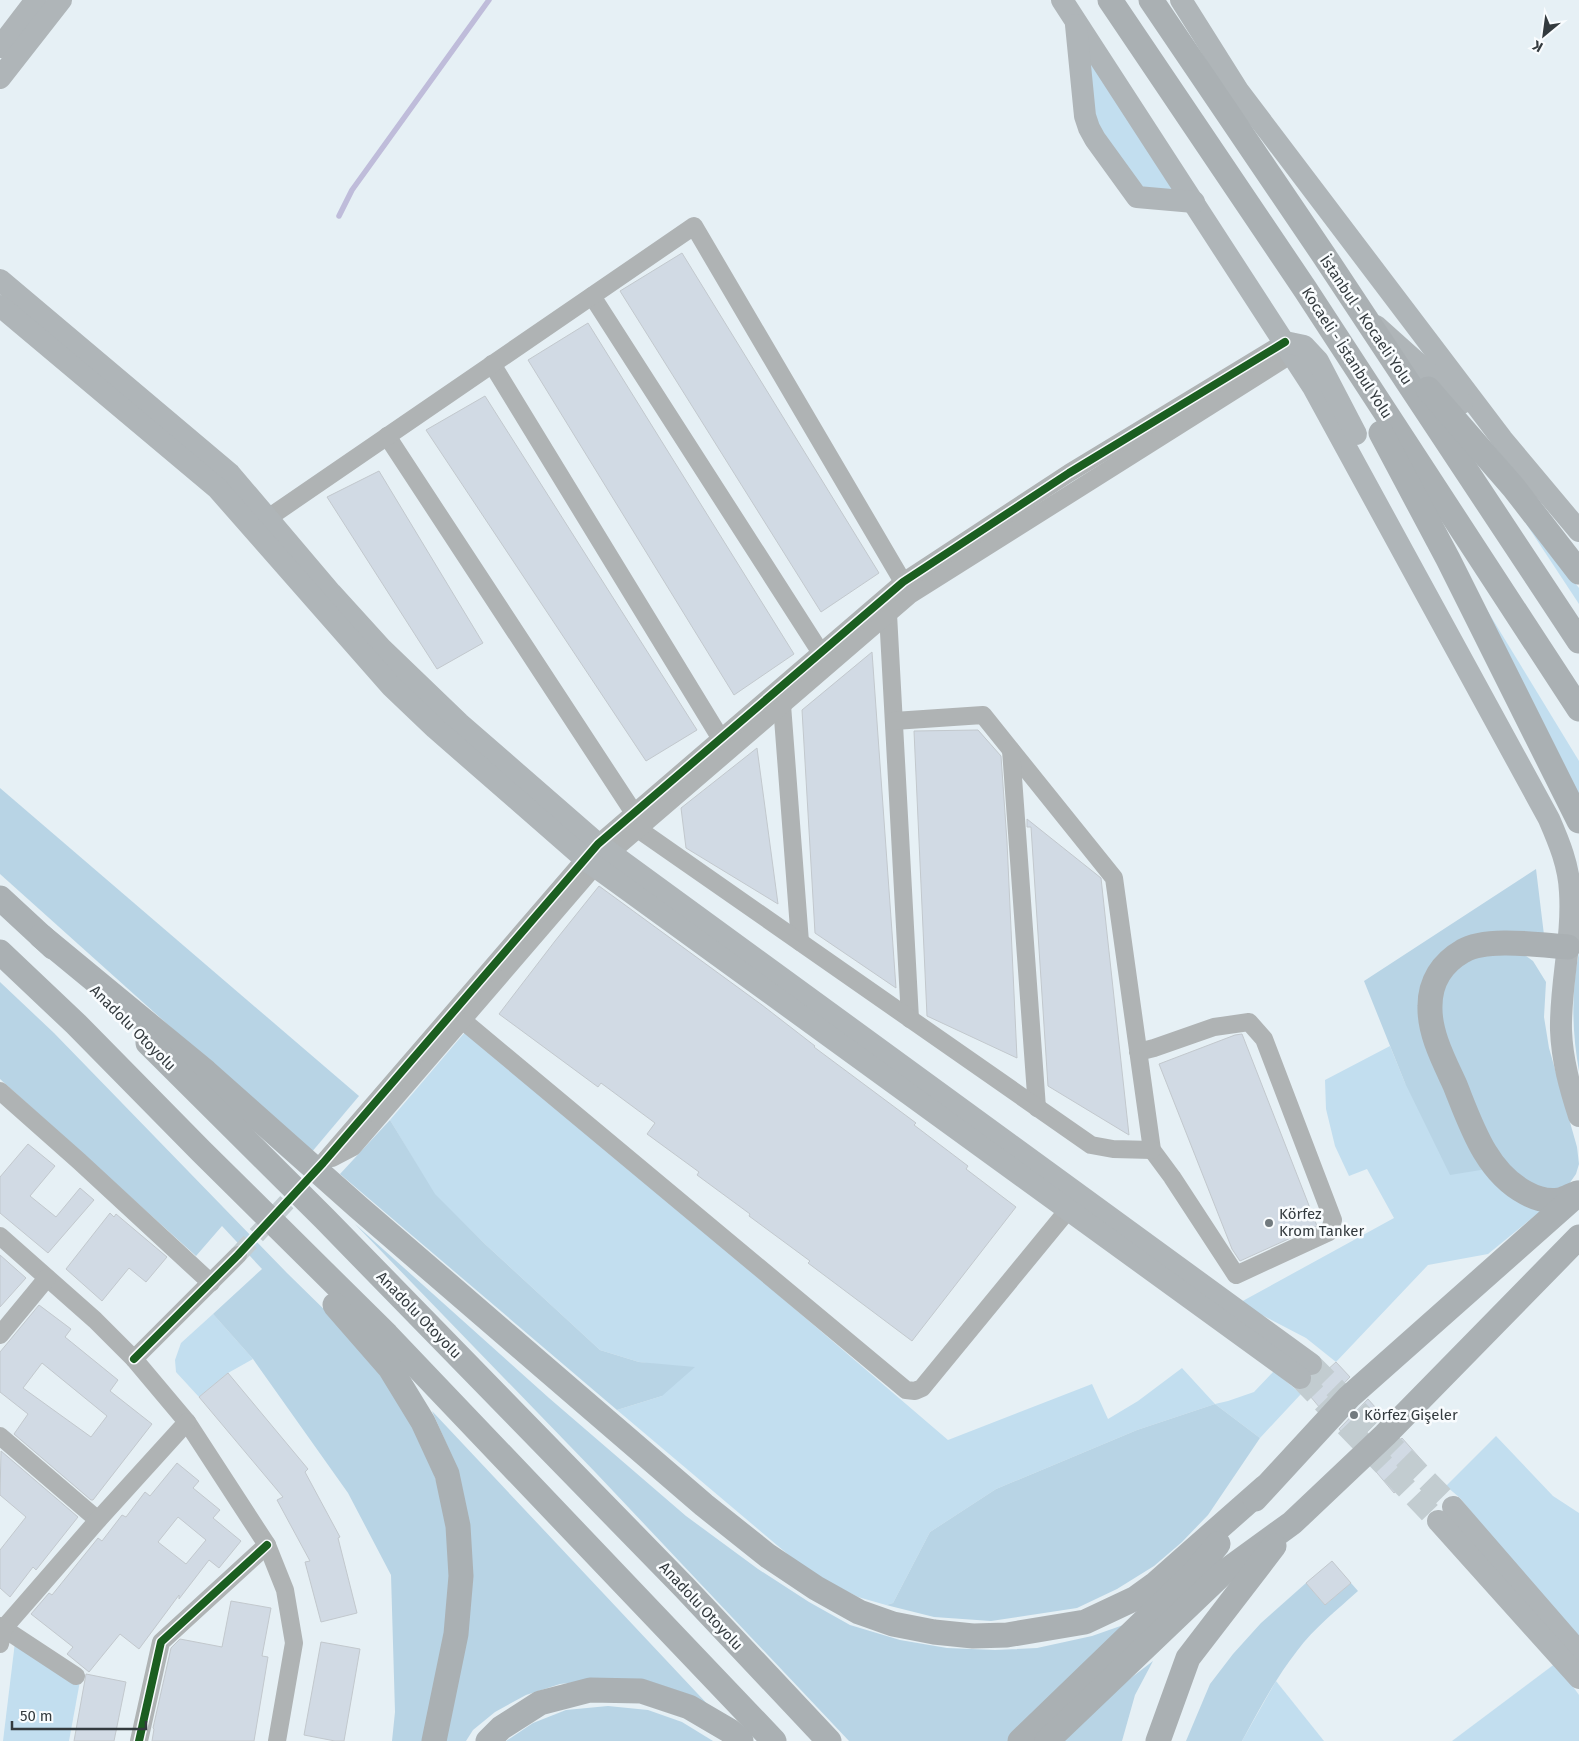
<svg xmlns="http://www.w3.org/2000/svg" width="1579" height="1741" font-family="'Fira Sans',sans-serif">
  <style>
    .green { fill: #c2deef }
    .forest { fill: #b8d4e5 }
    .lines { fill: none; stroke-linecap: round; stroke-linejoin: round }
    .stream { stroke: #bfbcda; stroke-width: 5.5 }
    .building { fill: #d1dae4; stroke: #c2c8cd; fill-rule: evenodd }
    .minor-tunnel { stroke: #c2ccd0; stroke-width: 18; stroke-dasharray: 18 9; stroke-linecap: butt }
    .major-tunnel { stroke: #c2ccd0; stroke-width: 22; stroke-dasharray: 22 11; stroke-linecap: butt }
    .minor { stroke: #afb3b4; stroke-width: 18 }
    .major { stroke: #afb5b8; stroke-width: 22 }
    .highway { stroke: #aab0b3; stroke-width: 25 }
    .cycleway-casing { stroke: #f9fcfe; stroke-width: 11 }
    .cycleway { stroke: #1b5e20; stroke-width: 8 }
    .poi-dot { fill: #727a7e; stroke: #f9fcfe; stroke-width: 2 }
    .labels { text-anchor: middle; dominant-baseline: central; stroke-width: 5; stroke-linejoin: round; paint-order: stroke }
    .street-label { font-size: 15px; fill: #333a3e; stroke: #f9fcfe }
    .poi-label { font-size: 15px; fill: #333a3e; stroke: #f9fcfe; text-anchor: start }
  </style>
  <rect width="100%" height="100%" fill="#e6f0f5"/>
  <!-- green -->
  <g class="green">
    <polygon points="1076,21 1194,202 1137,197 1095,139"/>
    <polygon points="1517,510 1579,588 1579,604"/>
    <polygon points="1468,579 1579,761 1579,800"/>
    <polygon points="466,1031 719,1244 948,1440 1092,1384 1108,1419 1138,1401 1182,1368 1215,1404 1228,1401 1254,1392 1274,1371 1301,1394 1260,1438 1215,1404 1137,1430 996,1489 930,1532 893,1603 886,1605 858,1597 829,1582 797,1562 617,1410 662,1396 661,1365 639,1362 600,1350 485,1244 434,1194 390,1120"/>
    <polygon points="1390,1046 1405,1083 1487,1169 1543,1209 1488,1254 1428,1265 1336,1362 1306,1338 1239,1303 1394,1218 1367,1169 1349,1176 1335,1146 1326,1109 1325,1080"/>
    <polygon points="213,1314 253,1359 228,1373 199,1397 176,1372 175,1360 181,1343"/>
    <polygon points="1496,1436 1553,1496 1579,1513 1579,1646 1460,1498 1446,1486"/>
    <polygon points="15,1642 80,1681 69,1741 3,1741"/>
    <polygon points="1556,1663 1579,1695 1579,1741 1452,1741"/>
    <polygon points="1276,1681 1324,1741 1242,1741"/>
  </g>
  <!-- forest -->
  <g class="forest">
    <polygon points="0,788 359,1096 311,1153 0,874"/>
    <polygon points="1536,869 1544,935 1505,934 1427,977 1487,1169 1450,1175 1405,1083 1364,981"/>
    <path d="M1579,952V1071C1572,1033 1571,990 1579,952Z"/>
    <polygon points="1522,953 1533,961 1546,982 1544,1017 1549,1048 1577,1147 1579,1164 1576,1174 1569,1184 1551,1191 1524,1182 1497,1154 1442,1030 1440,999 1444,982 1466,958"/>
    <polygon points="0,982 54,1033 287,1273 337,1322 381,1376 425,1446 448,1518 451,1607 424,1741 392,1741 395,1712 391,1575 348,1493 253,1359 213,1314 262,1269 222,1226 196,1256 0,1079"/>
    <polygon points="390,1120 435,1194 485,1244 600,1350 639,1362 695,1367 662,1396 617,1410 340,1174"/>
    <polygon points="355,1224 549,1398 686,1516 758,1569 809,1602 850,1625 900,1640 947,1648 995,1650 1037,1648 1092,1636 1129,1623 1009,1741 849,1741 596,1473"/>
    <polygon points="1215,1404 1260,1438 1208,1515 1182,1542 1154,1566 1117,1589 1077,1608 991,1621 934,1617 886,1605 893,1603 930,1532 996,1489 1137,1430"/>
    <polygon points="432,1411 712,1709 595,1680 560,1684 526,1695 495,1712 473,1730 466,1741 445,1741 462,1649 450,1452"/>
    <path d="M1306,1583L1325,1605L1351,1583L1358,1591C1337,1610 1314,1628 1297,1651C1275,1679 1259,1710 1242,1741H1186L1210,1684L1233,1654L1261,1623Z"/>
    <polygon points="1153,1661 1135,1695 1122,1741 1063,1741 1127,1681"/>
    <polygon points="608,1706 648,1710 682,1722 713,1741 506,1741 533,1723 566,1710"/>
  </g>
  <g class="lines">
    <!-- stream -->
    <polyline class="stream" points="339,216 352,190 489,0"/>
  </g>
  <!-- building -->
  <g class="building">
    <polygon points="682,253 879,573 821,612 620,291"/>
    <polygon points="588,323 794,654 734,695 528,360"/>
    <polygon points="485,396 697,730 646,761 426,430"/>
    <polygon points="379,471 483,643 437,669 327,497"/>
    <polygon points="872,652 896,988 815,933 802,710"/>
    <polygon points="978,730 1001,756 1007,842 1017,1058 927,1016 914,731"/>
    <polygon points="757,748 778,904 686,848 681,808"/>
    <polygon points="1027,819 1101,878 1129,1135 1048,1086 1031,827 1027,827"/>
    <polygon points="599,886 762,1005 815,1046 814,1047 916,1123 914,1125 968,1166 966,1169 1016,1207 912,1341 808,1263 810,1261 749,1216 750,1214 697,1175 699,1172 647,1134 655,1123 601,1083 598,1087 499,1014 555,941"/>
    <polygon points="1242,1034 1317,1226 1240,1261 1232,1249 1159,1064 1235,1035"/>
    <polygon points="28,1144 55,1166 30,1196 56,1217 80,1188 94,1200 48,1253 0,1213 0,1177"/>
    <polygon points="110,1213 114,1217 116,1214 167,1257 146,1282 129,1268 102,1301 66,1269"/>
    <polygon points="0,1255 26,1278 0,1307"/>
    <path d="M39,1305L71,1329L65,1337L118,1380L110,1391L152,1424L93,1500H91L14,1434L28,1414L0,1392V1352ZM42,1363L107,1416L91,1437L23,1388Z"/>
    <polygon points="1336,1362 1350,1377 1320,1408 1305,1390"/>
    <polygon points="228,1373 308,1469 305,1472 340,1537 338,1538 357,1613 321,1622 305,1562 310,1561 277,1500 283,1497 199,1397"/>
    <polygon points="1368,1399 1383,1416 1353,1446 1339,1429"/>
    <polygon points="1402,1438 1426,1465 1394,1493 1372,1467"/>
    <polygon points="1,1451 78,1517 36,1570 33,1567 10,1597 0,1588 0,1550 26,1517 0,1495"/>
    <path d="M177,1463L199,1481L193,1488L220,1510L213,1518L241,1541L219,1568L209,1560L179,1599V1595L139,1649L120,1634L89,1672L67,1654L73,1647L31,1614L49,1593L52,1595L98,1538L102,1541L122,1515L126,1517L145,1492L150,1496ZM178,1517L206,1540L186,1564L158,1542Z"/>
    <polygon points="1332,1561 1351,1583 1325,1605 1306,1583"/>
    <polygon points="231,1601 271,1608 262,1656 268,1657 254,1741 152,1741 154,1729 153,1728 171,1648 180,1639 222,1647"/>
    <polygon points="321,1642 360,1649 344,1741 335,1741 304,1735"/>
    <polygon points="86,1674 126,1682 114,1741 74,1741"/>
  </g>
  <g class="lines">
    <!-- minor-tunnel -->
    <polyline class="minor-tunnel" points="238,1255 323,1163"/>
    <!-- major-tunnel -->
    <g class="major-tunnel">
      <polyline points="1311,1364 1453,1507"/>
      <polyline points="1300,1378 1438,1521"/>
    </g>
    <!-- minor -->
    <g class="minor">
      <polyline points="592,296 821,653"/>
      <polyline points="492,364 721,739"/>
      <polyline points="387,436 634,813"/>
      <polyline points="268,518 694,226 903,582"/>
      <polyline points="888,614 910,1019"/>
      <polyline points="782,705 800,942"/>
      <polyline points="894,721 983,715 1114,878 1152,1150 1172,1177 1236,1275 1329,1232 1333,1220 1264,1039 1249,1022 1214,1027 1154,1048 1138,1052"/>
      <polyline points="1011,750 1037,1108"/>
      <polyline points="638,829 1091,1145 1113,1149 1152,1150"/>
      <polyline points="455,1014 906,1390 915,1391 922,1388 1068,1210"/>
      <polyline points="0,1091 79,1161 211,1283"/>
      <polyline points="332,1158 353,1147 595,866 910,595 1292,354"/>
      <polyline points="323,1163 598,844 903,582 1069,473 1285,342"/>
      <polyline points="0,1236 95,1320 134,1359 187,1422 267,1545 285,1590 294,1643 277,1741"/>
      <polyline points="0,1335 47,1278"/>
      <polyline points="134,1359 238,1255"/>
      <polyline points="0,1436 98,1520"/>
      <polyline points="0,1626 76,1676"/>
      <polyline points="0,1644 3,1629 98,1520 187,1422"/>
      <polyline points="139,1741 161,1642 267,1545"/>
    </g>
    <!-- major -->
    <g class="major">
      <path d="M1062,0L1313,387L1549,819C1559,842 1569,866 1570,892C1573,938 1560,984 1561,1030C1562,1060 1570,1088 1579,1116"/>
      <polyline points="1181,0 1239,92 1502,439 1579,531"/>
      <polyline points="1076,25 1085,116 1089,128 1095,139 1137,197 1194,202"/>
      <polyline points="0,47 36,0"/>
      <polyline points="0,78 61,0"/>
      <polyline points="0,280 230,474 331,593 381,648 459,723 598,844 1311,1364"/>
      <polyline points="0,306 217,488 391,686 435,728 585,859 1300,1378"/>
      <polyline points="1376,326 1462,403"/>
      <polyline points="1285,342 1304,346 1318,361 1356,434"/>
      <polyline points="1453,1507 1579,1652"/>
      <polyline points="1438,1521 1579,1678"/>
    </g>
    <!-- highway -->
    <g class="highway">
      <polyline points="1110,0 1305,289 1579,709"/>
      <polyline points="1151,0 1323,254 1579,641"/>
      <polyline points="1428,389 1514,488 1579,572"/>
      <polyline points="1381,433 1448,559 1579,821"/>
      <polyline points="0,898 53,947"/>
      <polyline points="41,936 206,1072 358,1207 704,1505 768,1556 816,1588 859,1612 893,1624 934,1632 973,1636 1007,1635 1085,1622 1136,1598 1154,1585 1265,1487"/>
      <path d="M1568,947C1540,945 1486,937 1463,951C1442,963 1430,982 1430,1006C1429,1033 1444,1061 1455,1085C1471,1125 1486,1172 1526,1193C1537,1199 1547,1202 1559,1200C1565,1199 1571,1195 1577,1193"/>
      <polyline points="0,952 76,1024 201,1151 387,1335 774,1741"/>
      <polyline points="148,1043 324,1218 684,1587 829,1741"/>
      <polyline points="335,1305 390,1368 423,1422 447,1474 458,1526 461,1576 456,1634 434,1741"/>
      <polyline points="1255,1499 1349,1397 1579,1193"/>
      <polyline points="488,1741 501,1728 540,1703 590,1690 641,1691 689,1707 730,1731 741,1741"/>
      <polyline points="1020,1741 1195,1572 1218,1544"/>
      <polyline points="1047,1741 1223,1573 1292,1523 1385,1435 1579,1237"/>
      <polyline points="1158,1741 1188,1658 1274,1546"/>
    </g>
    <!-- cycleway casing -->
    <g class="cycleway-casing">
      <g id="cycleway">
        <polyline points="134,1359 238,1255 323,1163 598,844 903,582 1069,473 1285,342"/>
        <polyline points="139,1741 161,1642 267,1545"/>
      </g>
    </g>
    <!-- cycleway -->
    <use href="#cycleway" class="cycleway"/>
  </g>
  <!-- markers -->
  <g class="poi-dot">
    <circle cx="1269" cy="1223" r="5"/>
    <circle cx="1354" cy="1415" r="5"/>
  </g>
  <g class="labels">
    <!-- street labels -->
    <g class="street-label">
      <text transform="translate(1366 320) rotate(56)">İstanbul - Kocaeli Yolu</text>
      <text transform="translate(1347 353) rotate(57)">Kocaeli - İstanbul Yolu</text>
      <text transform="translate(133 1028) rotate(45)">Anadolu Otoyolu</text>
      <text transform="translate(419 1315) rotate(46)">Anadolu Otoyolu</text>
      <text transform="translate(701 1606) rotate(47)">Anadolu Otoyolu</text>
    </g>
    <!-- poi labels -->
    <g class="poi-label">
      <text x="1279" y="1214">Körfez<tspan x="1279" dy="17">Krom Tanker</tspan></text>
      <text x="1364" y="1415">Körfez Gişeler</text>
    </g>
  </g>
  <!-- north arrow -->
  <g transform="translate(1544 35) rotate(209)" stroke="#f9fcfe" stroke-width="4" paint-order="stroke">
  <path d="M0-4L9 19L0 12L-9 19Z" fill="#333a3e"/>
  <text y="-8" font-size="14" font-weight="bold" text-anchor="middle" fill="#333a3e">K</text>
  </g>
  <!-- scale -->
  <path d="M12 1721v8h134v-8" fill="none" stroke="#333a3e" stroke-width="2.5"/>
  <text x="20" y="1721" font-size="15" fill="#333a3e" stroke="#f9fcfe" stroke-width="4" paint-order="stroke">50 m</text>
</svg>
